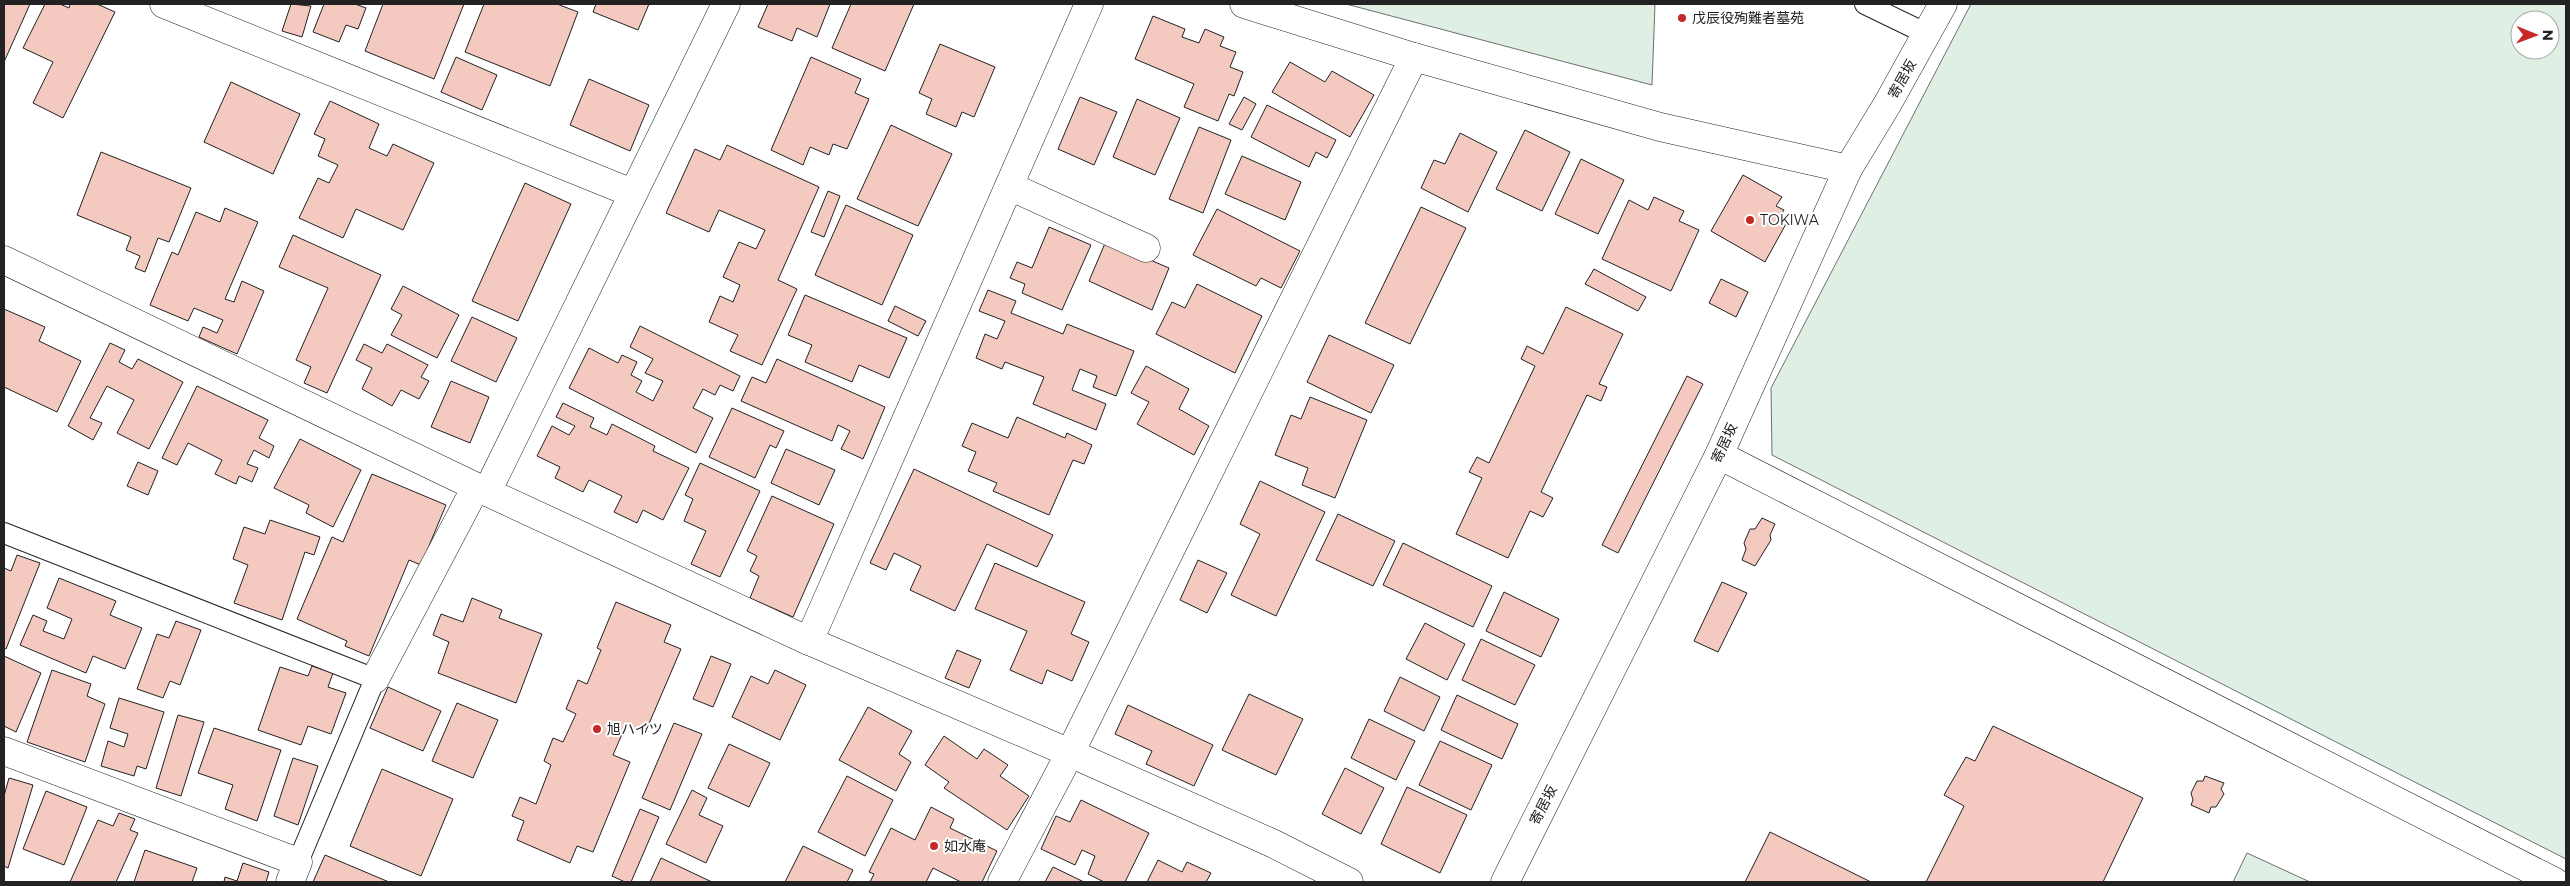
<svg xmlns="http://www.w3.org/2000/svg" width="2570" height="886" font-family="Montserrat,'Noto Sans JP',sans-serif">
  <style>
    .green { fill: #e0efe3; stroke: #6f6f6f; fill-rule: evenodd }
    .building { fill: #f3c9c0; stroke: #222 }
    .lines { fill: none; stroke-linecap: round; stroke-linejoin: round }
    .lane-casing { stroke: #222; stroke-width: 22 }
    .street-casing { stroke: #222; stroke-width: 29 }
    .secondary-casing { stroke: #222; stroke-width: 29 }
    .lane { stroke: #fff; stroke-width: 20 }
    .street { stroke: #fff; stroke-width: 28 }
    .secondary { stroke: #fff; stroke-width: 28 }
    .poi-dot { fill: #c62828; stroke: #fff; stroke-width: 2 }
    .labels { text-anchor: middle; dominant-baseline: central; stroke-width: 4; stroke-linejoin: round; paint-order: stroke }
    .poi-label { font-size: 14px; fill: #222; stroke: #fff; text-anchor: start }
    .street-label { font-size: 14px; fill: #222; stroke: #fff }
  </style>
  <rect width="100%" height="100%" fill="#fff"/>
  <!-- green -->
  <g class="green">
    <polygon points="1346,4 1655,4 1652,85"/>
    <path d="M1971,4H2566V859L1772,455L1771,388ZM2520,20H2550V50H2520Z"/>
    <polygon points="2247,853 2310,882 2233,882"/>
  </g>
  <!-- building -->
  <g class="building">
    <polygon points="4,4 30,4 4,62"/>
    <polygon points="45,4 60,4 69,8 70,4 97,4 115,12 63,118 33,103 53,62 23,48"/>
    <polygon points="291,4 311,6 302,37 282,31"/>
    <polygon points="324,4 355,4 366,8 358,29 346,25 339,42 313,32"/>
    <polygon points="383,4 464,4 434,79 365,51"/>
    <polygon points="484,4 557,4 578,12 550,86 465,52"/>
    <polygon points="596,4 649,4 638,30 593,12"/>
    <polygon points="768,4 830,4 817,37 797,28 792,41 758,27"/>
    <polygon points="851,4 914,4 885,71 832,48"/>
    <polygon points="1153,16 1185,29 1182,37 1199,43 1205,29 1224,37 1220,46 1236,52 1230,67 1243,72 1234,96 1229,94 1218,121 1184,107 1194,84 1135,59"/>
    <polygon points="940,44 995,67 974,117 962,112 956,127 926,114 932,99 919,93"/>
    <polygon points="456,57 497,75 482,110 441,92"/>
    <polygon points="811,57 861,79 855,93 869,99 847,149 833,144 829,155 810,147 803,165 771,150"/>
    <polygon points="1290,62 1325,82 1332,71 1374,95 1350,137 1272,92"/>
    <polygon points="589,79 649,105 630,151 570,125"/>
    <polygon points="231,82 300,114 273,174 204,142"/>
    <polygon points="1080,97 1117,112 1094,165 1058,149"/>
    <polygon points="1244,97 1256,104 1242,130 1229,124"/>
    <polygon points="1137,99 1180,118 1155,175 1113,157"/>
    <polygon points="330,101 379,124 369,148 387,156 393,144 434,163 403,230 356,209 343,238 299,218 318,178 329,183 338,165 318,156 325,139 314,134"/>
    <polygon points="1267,105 1336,140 1327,158 1316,152 1309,167 1251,137"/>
    <polygon points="891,125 952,154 918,226 857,199"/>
    <polygon points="1199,127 1231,140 1203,213 1169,199"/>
    <polygon points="1525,130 1570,152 1542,211 1496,189"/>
    <polygon points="1460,133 1497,152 1468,212 1421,188 1434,160 1445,164"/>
    <polygon points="727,145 819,187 778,280 797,289 762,365 730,351 738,335 709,322 720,296 733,302 740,285 723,277 739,242 756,249 765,230 719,210 709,232 666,213 695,149 720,160"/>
    <polygon points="101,152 191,188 169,242 158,238 145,272 135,268 140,256 126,250 131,237 77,215"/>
    <polygon points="1242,156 1301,182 1285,220 1225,194"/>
    <polygon points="1581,159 1624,180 1598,234 1555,214"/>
    <polygon points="1743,175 1782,197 1776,206 1784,210 1779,218 1787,222 1765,262 1711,231"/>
    <polygon points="525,183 571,204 518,321 472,301"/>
    <polygon points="828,191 840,196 824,237 811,232"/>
    <polygon points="1654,197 1684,211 1679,221 1699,230 1671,291 1602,259 1629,200 1648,210"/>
    <polygon points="846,205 913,235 882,305 815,275"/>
    <polygon points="1421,207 1466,228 1410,344 1365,323"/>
    <polygon points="225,208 258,222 225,299 234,302 242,281 264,291 237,354 199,337 203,327 217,333 223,320 194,308 188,321 150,305 172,252 178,255 196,212 220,222"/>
    <polygon points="1217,209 1300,251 1281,288 1261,278 1256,286 1193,255"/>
    <polygon points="1049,227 1091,245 1062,310 1022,293 1025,284 1010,278 1017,262 1032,268"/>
    <polygon points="293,235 381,275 327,393 304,383 311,367 296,360 328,288 279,267"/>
    <polygon points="1106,241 1169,268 1152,310 1089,281"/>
    <polygon points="1594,269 1646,297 1638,311 1585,284"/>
    <polygon points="1721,279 1748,292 1736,317 1709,303"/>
    <polygon points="1197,284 1262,316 1235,373 1156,334 1172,302 1185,308"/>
    <polygon points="403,286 459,315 437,358 391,335 402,315 391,309"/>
    <polygon points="988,290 1016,301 1011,313 1063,334 1067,324 1134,351 1116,396 1093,387 1097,376 1080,369 1072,390 1106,404 1096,430 1033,404 1044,377 1005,362 1002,369 976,358 985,334 997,339 1005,321 979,311"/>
    <polygon points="805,295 907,338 889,378 859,365 852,382 805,362 812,345 788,335"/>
    <polygon points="895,306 926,321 918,336 888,321"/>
    <polygon points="1566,307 1623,334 1599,384 1607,387 1601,401 1587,395 1541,492 1553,498 1543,517 1530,511 1508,558 1456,534 1482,478 1469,472 1477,457 1489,463 1535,366 1521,359 1527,346 1543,354"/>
    <polygon points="4,309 45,327 39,341 81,361 57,412 4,387"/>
    <polygon points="472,317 517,338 496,382 451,361"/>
    <polygon points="640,326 740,376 733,391 720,385 715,395 703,389 693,408 713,418 696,453 569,388 589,348 618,363 622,355 637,362 631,375 642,381 636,392 653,401 663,381 645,373 653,359 630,347"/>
    <polygon points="1329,335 1394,365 1371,413 1307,382"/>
    <polygon points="110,343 125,350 119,362 132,369 138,359 183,382 149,449 117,433 134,400 107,386 90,418 102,423 93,440 68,426"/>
    <polygon points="364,344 382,353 387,344 428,365 421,377 429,381 419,399 401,390 392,406 362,389 372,368 356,360"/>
    <polygon points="777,359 885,407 863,459 841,449 850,431 838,425 832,441 741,401 752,377 766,383"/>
    <polygon points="1146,366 1189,389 1179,409 1209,426 1194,455 1137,424 1149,402 1131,393"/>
    <polygon points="1687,376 1703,384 1618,553 1602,545"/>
    <polygon points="451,381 489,397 470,443 431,427"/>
    <polygon points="197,386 268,420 259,438 274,446 269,458 254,450 247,464 258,468 252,482 239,476 236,484 215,474 222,460 188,443 177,465 162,458"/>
    <polygon points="1310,397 1367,420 1335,498 1302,485 1308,468 1275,455 1291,415 1301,419"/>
    <polygon points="563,403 594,418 590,427 607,435 612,424 655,446 653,451 689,468 663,520 643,510 637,523 614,512 622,496 589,480 583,492 555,478 560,467 537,456 552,426 569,435 575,426 556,417"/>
    <polygon points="732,408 784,431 776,448 770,445 755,478 709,457"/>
    <polygon points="1017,417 1065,438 1067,433 1092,445 1084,464 1073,460 1049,515 993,491 997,483 968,471 976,452 962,446 972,423 1008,438"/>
    <polygon points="300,439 361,470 333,527 306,513 309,505 274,488"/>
    <polygon points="786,449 835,470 819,505 771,483"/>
    <polygon points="138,462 158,471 148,495 127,486"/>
    <polygon points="700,463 760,491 720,577 691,564 706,531 684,521 693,499 685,495"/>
    <polygon points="914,469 1053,535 1037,567 987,544 955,611 910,590 921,566 894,553 886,570 870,563"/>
    <polygon points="372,474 446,505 421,565 409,560 369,656 345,646 347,641 297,619 332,537 343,542"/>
    <polygon points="1260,481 1325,512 1276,616 1231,595 1260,534 1240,524"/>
    <polygon points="772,496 834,524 793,617 750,598 759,576 750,571 757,556 747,551"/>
    <polygon points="1338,514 1395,541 1373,586 1316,560"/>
    <polygon points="1762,518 1775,524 1770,535 1771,540 1755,566 1742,560 1746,549 1744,543 1750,529 1755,529"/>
    <polygon points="270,520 320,537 314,555 305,552 282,620 234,603 248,565 233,559 244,527 265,534"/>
    <polygon points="1403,543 1492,586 1473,627 1383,585"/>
    <polygon points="17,555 40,563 6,649 4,648 4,568 11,571"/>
    <polygon points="1198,560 1227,573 1207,613 1180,600"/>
    <polygon points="995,563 1085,602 1071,634 1089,642 1072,681 1047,670 1042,684 1010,670 1027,631 975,609"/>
    <polygon points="59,578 116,601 110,615 142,628 125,669 93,656 86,673 20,645 33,615 47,621 43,631 64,639 72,619 47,608"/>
    <polygon points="1722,582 1747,593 1718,652 1694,641"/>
    <polygon points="1504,592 1559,619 1541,657 1486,631"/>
    <polygon points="472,598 502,610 499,618 542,634 516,703 438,673 449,642 433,635 441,614 463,622"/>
    <polygon points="616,602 671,625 664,642 681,649 645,733 626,725 613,755 630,762 593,852 577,846 570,863 517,840 524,821 512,816 520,797 536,804 551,765 544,761 553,738 563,742 576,714 566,709 578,680 587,684 601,650 597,648"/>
    <polygon points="176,621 201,630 180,685 170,681 163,698 137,689 157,634 169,638"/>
    <polygon points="1425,623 1465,644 1447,680 1406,659"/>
    <polygon points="1481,639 1535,665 1515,705 1462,680"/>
    <polygon points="957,650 981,660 969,688 945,678"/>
    <polygon points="4,656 41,673 16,732 4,726"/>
    <polygon points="711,656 731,664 713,707 693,699"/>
    <polygon points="312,666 333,673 328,687 346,693 331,734 308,726 301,745 258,730 280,667 308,676"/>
    <polygon points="52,670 91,684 87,696 105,704 85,762 27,742"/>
    <polygon points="775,670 806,685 780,740 732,717 751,676 768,684"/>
    <polygon points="1400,677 1440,697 1424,731 1384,711"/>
    <polygon points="388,687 441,711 423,751 370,728"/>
    <polygon points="1249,694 1303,719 1276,775 1222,750"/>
    <polygon points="1457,695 1518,724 1502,759 1441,730"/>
    <polygon points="119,698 164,712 146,769 137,766 134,776 101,766 108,741 124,747 128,734 110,728"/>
    <polygon points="457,703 498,720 473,778 432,761"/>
    <polygon points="1128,705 1213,745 1194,786 1146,764 1152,751 1115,734"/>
    <polygon points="868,707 912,731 899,754 911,762 896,791 839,760"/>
    <polygon points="178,715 204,722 181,796 156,788"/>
    <polygon points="1369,719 1415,741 1396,780 1351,758"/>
    <polygon points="674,723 702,734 670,810 642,798"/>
    <polygon points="1993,726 2143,798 2103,882 1926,882 1964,806 1944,795 1966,757 1975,761"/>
    <polygon points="214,728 281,750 257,821 225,809 233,785 198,773"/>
    <polygon points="944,736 977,759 984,749 1008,765 1000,776 1029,796 1007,830 944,788 949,782 925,765"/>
    <polygon points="1440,741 1492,765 1471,810 1419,785"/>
    <polygon points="729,744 770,763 749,807 708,788"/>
    <polygon points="293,758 318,766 298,825 274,816"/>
    <polygon points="1345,768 1384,788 1361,834 1322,814"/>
    <polygon points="382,769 453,799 421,876 350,846"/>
    <polygon points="847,776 893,800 865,856 818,832"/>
    <polygon points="2205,776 2224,783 2221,789 2224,794 2216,807 2211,807 2209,813 2191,805 2193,800 2191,793 2197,781 2203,781"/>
    <polygon points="9,778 33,785 8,868 4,866 4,796"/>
    <polygon points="1407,787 1467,815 1440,873 1381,844"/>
    <polygon points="692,790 707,798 699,815 723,826 706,863 666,844"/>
    <polygon points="46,791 87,807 64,865 23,849"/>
    <polygon points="1081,800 1149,833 1125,882 1104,882 1088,874 1095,856 1082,850 1075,865 1041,849 1056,816 1070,822"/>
    <polygon points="931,807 954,819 950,828 997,851 982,882 961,882 933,868 926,882 870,882 874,874 869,872 891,828 915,840"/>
    <polygon points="640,809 659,817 631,882 625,882 612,876"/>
    <polygon points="119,813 135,819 130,830 138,833 116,882 70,882 98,820 113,826"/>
    <polygon points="1770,832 1871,882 1745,882"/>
    <polygon points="803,846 853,870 847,882 785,882"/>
    <polygon points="145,850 197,868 192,882 134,882"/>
    <polygon points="325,855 389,882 313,882"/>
    <polygon points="661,858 712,882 650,882"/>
    <polygon points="1158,860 1182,872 1187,862 1211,873 1206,882 1147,882"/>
    <polygon points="243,863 269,872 266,882 224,882 225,877 237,881"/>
    <polygon points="1053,867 1084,882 1045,882"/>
  </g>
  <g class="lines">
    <!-- lane casing -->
    <g class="lane-casing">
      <g id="lane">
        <polyline points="1865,4 1927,34"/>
        <polyline points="4,533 375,679 298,862"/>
      </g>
    </g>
    <!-- street casing -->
    <g class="street-casing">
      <g id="street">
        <polyline points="164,4 632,193"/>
        <polyline points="726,4 487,492 809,641"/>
        <polyline points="1009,186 1146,248"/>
        <polyline points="4,260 487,492"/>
        <polyline points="1719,455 2555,882"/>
        <polyline points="375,679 476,487"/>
        <polyline points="4,751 298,862 290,882"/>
        <polyline points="1002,882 1070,753 809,641 1089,4"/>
        <polyline points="1349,882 1272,843 1070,753 1414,57"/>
      </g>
    </g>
    <!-- secondary casing -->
    <g class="secondary-casing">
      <g id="secondary">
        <polyline points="1244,4 1414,57 1660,127 1848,169"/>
        <polyline points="1505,882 1719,455 1848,169 1888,103 1943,4"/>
      </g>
    </g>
    <!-- lane -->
    <use href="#lane" class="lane"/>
    <!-- street -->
    <use href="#street" class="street"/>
    <!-- secondary -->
    <use href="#secondary" class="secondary"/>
  </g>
  <!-- markers -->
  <g class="poi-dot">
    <circle cx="1682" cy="18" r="5"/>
    <circle cx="1750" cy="220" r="5"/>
    <circle cx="597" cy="729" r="5"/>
    <circle cx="934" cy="846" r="5"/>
  </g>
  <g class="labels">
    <!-- poi labels -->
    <g class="poi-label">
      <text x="1692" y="18">戊辰役殉難者墓苑</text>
      <text x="1760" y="220">TOKIWA</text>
      <text x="607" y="729">旭ハイツ</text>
      <text x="944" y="846">如水庵</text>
    </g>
    <!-- street labels -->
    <g class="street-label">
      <text transform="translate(1902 79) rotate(-61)">寄居坂</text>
      <text transform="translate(1724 443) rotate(-65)">寄居坂</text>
      <text transform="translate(1543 805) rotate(-63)">寄居坂</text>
    </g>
  </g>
  <!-- border -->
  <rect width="2570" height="886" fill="none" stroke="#222222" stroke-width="10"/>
  <!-- north arrow -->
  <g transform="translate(2535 35) rotate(91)"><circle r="24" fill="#ffffff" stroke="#a7a7a7"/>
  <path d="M0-4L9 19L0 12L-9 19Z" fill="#c62828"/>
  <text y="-8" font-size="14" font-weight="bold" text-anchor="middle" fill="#222222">N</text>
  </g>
</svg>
